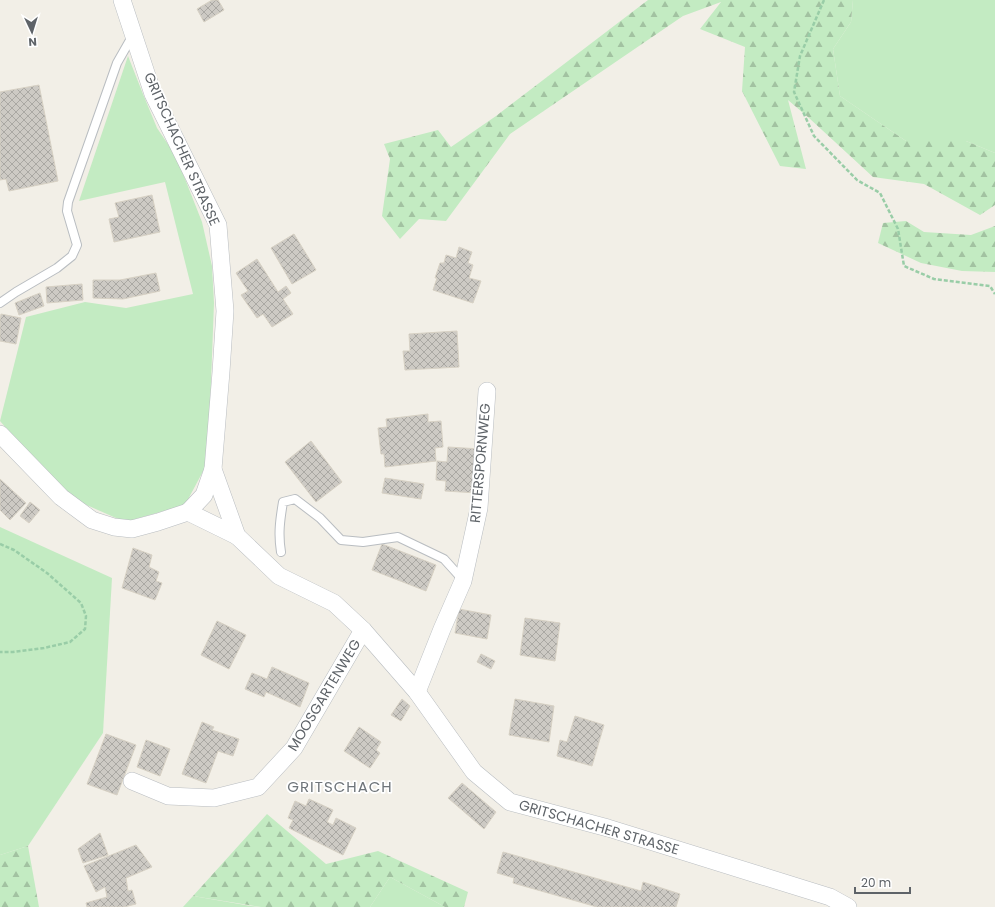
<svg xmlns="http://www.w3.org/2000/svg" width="995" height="907" font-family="Poppins,sans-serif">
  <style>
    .green { fill: #c3ebc2 }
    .forest { fill: url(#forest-firs) }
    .building { fill: url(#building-cross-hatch); stroke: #d7d1c4 }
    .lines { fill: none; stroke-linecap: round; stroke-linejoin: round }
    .service-casing { stroke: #b9bdc1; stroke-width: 10 }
    .minor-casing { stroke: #b9bdc1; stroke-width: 18 }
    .path { stroke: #99cda7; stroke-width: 2.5; stroke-dasharray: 4 2; stroke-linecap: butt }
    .service { stroke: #fff; stroke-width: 8 }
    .minor { stroke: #fff; stroke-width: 17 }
    .labels { text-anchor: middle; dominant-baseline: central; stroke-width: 3.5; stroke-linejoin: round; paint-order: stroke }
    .street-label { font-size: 14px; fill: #5e6368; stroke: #fff }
    .neighbourhood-label { font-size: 15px; letter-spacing: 1px; fill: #6f757a; stroke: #fff }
  </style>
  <defs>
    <pattern id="forest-firs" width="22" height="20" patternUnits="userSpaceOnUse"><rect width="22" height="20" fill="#c3ebc2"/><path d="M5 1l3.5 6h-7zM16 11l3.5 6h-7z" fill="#a2c2a1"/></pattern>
    <pattern id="building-cross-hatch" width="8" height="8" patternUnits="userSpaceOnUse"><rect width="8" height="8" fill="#cdcac4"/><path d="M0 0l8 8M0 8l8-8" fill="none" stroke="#aaa8a3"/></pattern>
  </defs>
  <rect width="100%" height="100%" fill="#f2efe7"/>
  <!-- green -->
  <g class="green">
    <polygon points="853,0 995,0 995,153 966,141 906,141 840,96 833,49 851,22"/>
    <polygon points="128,56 143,94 157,128 176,156 202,222 212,266 214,303 208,462 185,505 125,522 64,495 0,421 26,317 85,302 126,308 193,294 165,182 79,201"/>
    <polygon points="0,527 112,578 103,733 28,846 0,855"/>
    <polygon points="390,877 445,907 370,907"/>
    <polygon points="193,896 251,906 261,907 183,907"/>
  </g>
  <!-- forest -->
  <g class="forest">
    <polygon points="648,0 853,0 851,22 833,49 840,96 906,141 966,141 995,153 995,205 980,215 924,184 873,177 809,118 788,100 806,169 780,166 742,91 745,47 700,29 721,2 683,16 510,134 446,221 419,219 400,239 382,216 390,159 384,144 438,130 451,147 496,116"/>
    <polygon points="906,221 924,232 971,235 995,226 995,272 962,271 921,263 878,243 883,223"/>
    <polygon points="267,814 326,864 378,851 468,892 464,907 445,907 390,877 370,907 261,907 193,896"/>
    <polygon points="28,846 39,907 0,907 0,855"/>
  </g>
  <!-- building -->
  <g class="building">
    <polygon points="212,0 218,0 224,10 204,22 197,9"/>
    <polygon points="39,85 58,181 9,191 6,179 0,180 0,92"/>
    <polygon points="152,195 160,232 114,242 109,219 119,217 115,203"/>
    <polygon points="294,234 316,270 292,284 271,248"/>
    <polygon points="459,247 472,252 468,263 473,265 469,278 481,281 473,303 433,290 437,278 435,278 440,263 444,263 446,255 456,258"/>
    <polygon points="257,259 278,292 286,286 291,293 283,299 293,314 272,327 263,314 257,318 241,295 248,291 236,273"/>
    <polygon points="156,273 160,291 123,299 93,298 93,280 120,280"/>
    <polygon points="82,284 83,300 47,303 46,287"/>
    <polygon points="40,293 44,306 19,315 15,303"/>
    <polygon points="1,314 21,318 16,344 0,341 0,320"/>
    <polygon points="457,331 459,367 405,370 403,351 410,351 409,334"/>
    <polygon points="428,414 428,422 441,421 443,447 435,448 436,461 385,467 384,454 381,454 378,428 387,427 386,419"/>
    <polygon points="311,441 342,482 316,502 285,462"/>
    <polygon points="448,447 480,449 477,493 445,491 446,481 436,480 437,461 447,462"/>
    <polygon points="385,478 424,484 421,499 382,493"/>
    <polygon points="0,479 26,503 10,520 0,510"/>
    <polygon points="30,502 40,510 29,523 20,516"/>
    <polygon points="382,544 436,565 426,591 372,570"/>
    <polygon points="133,548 152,555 149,567 159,572 156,581 162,583 155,600 122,588"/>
    <polygon points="459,609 491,615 487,639 455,633"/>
    <polygon points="525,618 560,623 555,661 520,655"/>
    <polygon points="217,621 246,635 229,669 201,655"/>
    <polygon points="481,654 495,661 491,669 477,662"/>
    <polygon points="272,667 309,683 300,707 266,692 264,697 245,689 252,673 267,679"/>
    <polygon points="402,699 410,706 401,721 391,715"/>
    <polygon points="515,699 554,706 549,742 509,735"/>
    <polygon points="575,716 604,725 592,766 557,756 560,740 567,742"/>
    <polygon points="202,722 214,727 212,730 239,739 233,756 218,751 206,783 182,774"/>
    <polygon points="359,727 381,742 376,750 380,753 370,768 344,751"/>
    <polygon points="106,734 136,745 117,795 87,784"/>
    <polygon points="146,740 170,749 160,776 137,767"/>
    <polygon points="462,783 496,812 484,829 448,798"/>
    <polygon points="309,799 333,810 327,822 333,825 336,818 356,828 343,855 289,828 293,820 288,818 295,801 306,806"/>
    <polygon points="100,833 108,855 83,863 78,849"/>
    <polygon points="136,845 152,867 126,878 128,891 132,890 136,904 124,907 87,907 86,903 107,897 105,887 96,892 84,866"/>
    <polygon points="503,852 641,891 643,882 680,894 676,907 597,907 513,883 514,878 497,873"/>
  </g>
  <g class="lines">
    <!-- service casing -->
    <g class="service-casing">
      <g id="service">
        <polyline points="0,303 16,292 57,268 72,256 77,245 67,211 68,202 117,63 133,35"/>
        <path d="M281,552C278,534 280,520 283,502L295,499L320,518L341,540L363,542L398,537L444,559L463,580"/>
      </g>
    </g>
    <!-- minor casing -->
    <g class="minor-casing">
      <g id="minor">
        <polyline points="122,0 153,94 218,225 225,311 221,372 213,469 237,536 279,576 334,603 363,630 417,692 474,772 510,802 608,828 830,897 848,907"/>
        <polyline points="0,434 61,497 92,520 114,527 132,529 158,522 188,512 237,536"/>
        <polyline points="188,512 204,495 213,469"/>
        <polyline points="417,692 442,629 463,581 479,508 487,391"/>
        <polyline points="132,781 168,796 214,798 258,787 294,748 363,630"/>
      </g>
    </g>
    <!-- path -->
    <g class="path">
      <polyline points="824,0 800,56 794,92 814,136 857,180 880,193 898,229 904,266 934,279 990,286 995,294"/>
      <polyline points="0,544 14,550 47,573 81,603 86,616 85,629 70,642 44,648 13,652 0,652"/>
    </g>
    <!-- service -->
    <use href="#service" class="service"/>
    <!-- minor -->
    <use href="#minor" class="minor"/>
  </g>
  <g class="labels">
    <!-- street labels -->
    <g class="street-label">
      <text transform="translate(182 149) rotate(66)">GRITSCHACHER STRASSE</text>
      <text transform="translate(480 463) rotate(-85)">RITTERSPORNWEG</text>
      <text transform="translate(324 695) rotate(-59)">MOOSGARTENWEG</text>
      <text transform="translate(599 827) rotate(16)">GRITSCHACHER STRASSE</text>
    </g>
    <!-- neighbourhood labels -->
    <g class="neighbourhood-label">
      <text x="340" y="786">GRITSCHACH</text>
    </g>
  </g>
  <!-- north arrow -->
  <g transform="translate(32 32) rotate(176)" stroke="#ffffff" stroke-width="3" paint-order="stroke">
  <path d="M0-3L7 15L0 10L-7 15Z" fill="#5e6368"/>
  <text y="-6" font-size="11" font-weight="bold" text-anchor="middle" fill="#5e6368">N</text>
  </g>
  <!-- scale -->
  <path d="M855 887v6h55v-6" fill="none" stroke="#5e6368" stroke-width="2"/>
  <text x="861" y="887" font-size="12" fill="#5e6368" stroke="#ffffff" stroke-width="3" paint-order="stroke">20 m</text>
</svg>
